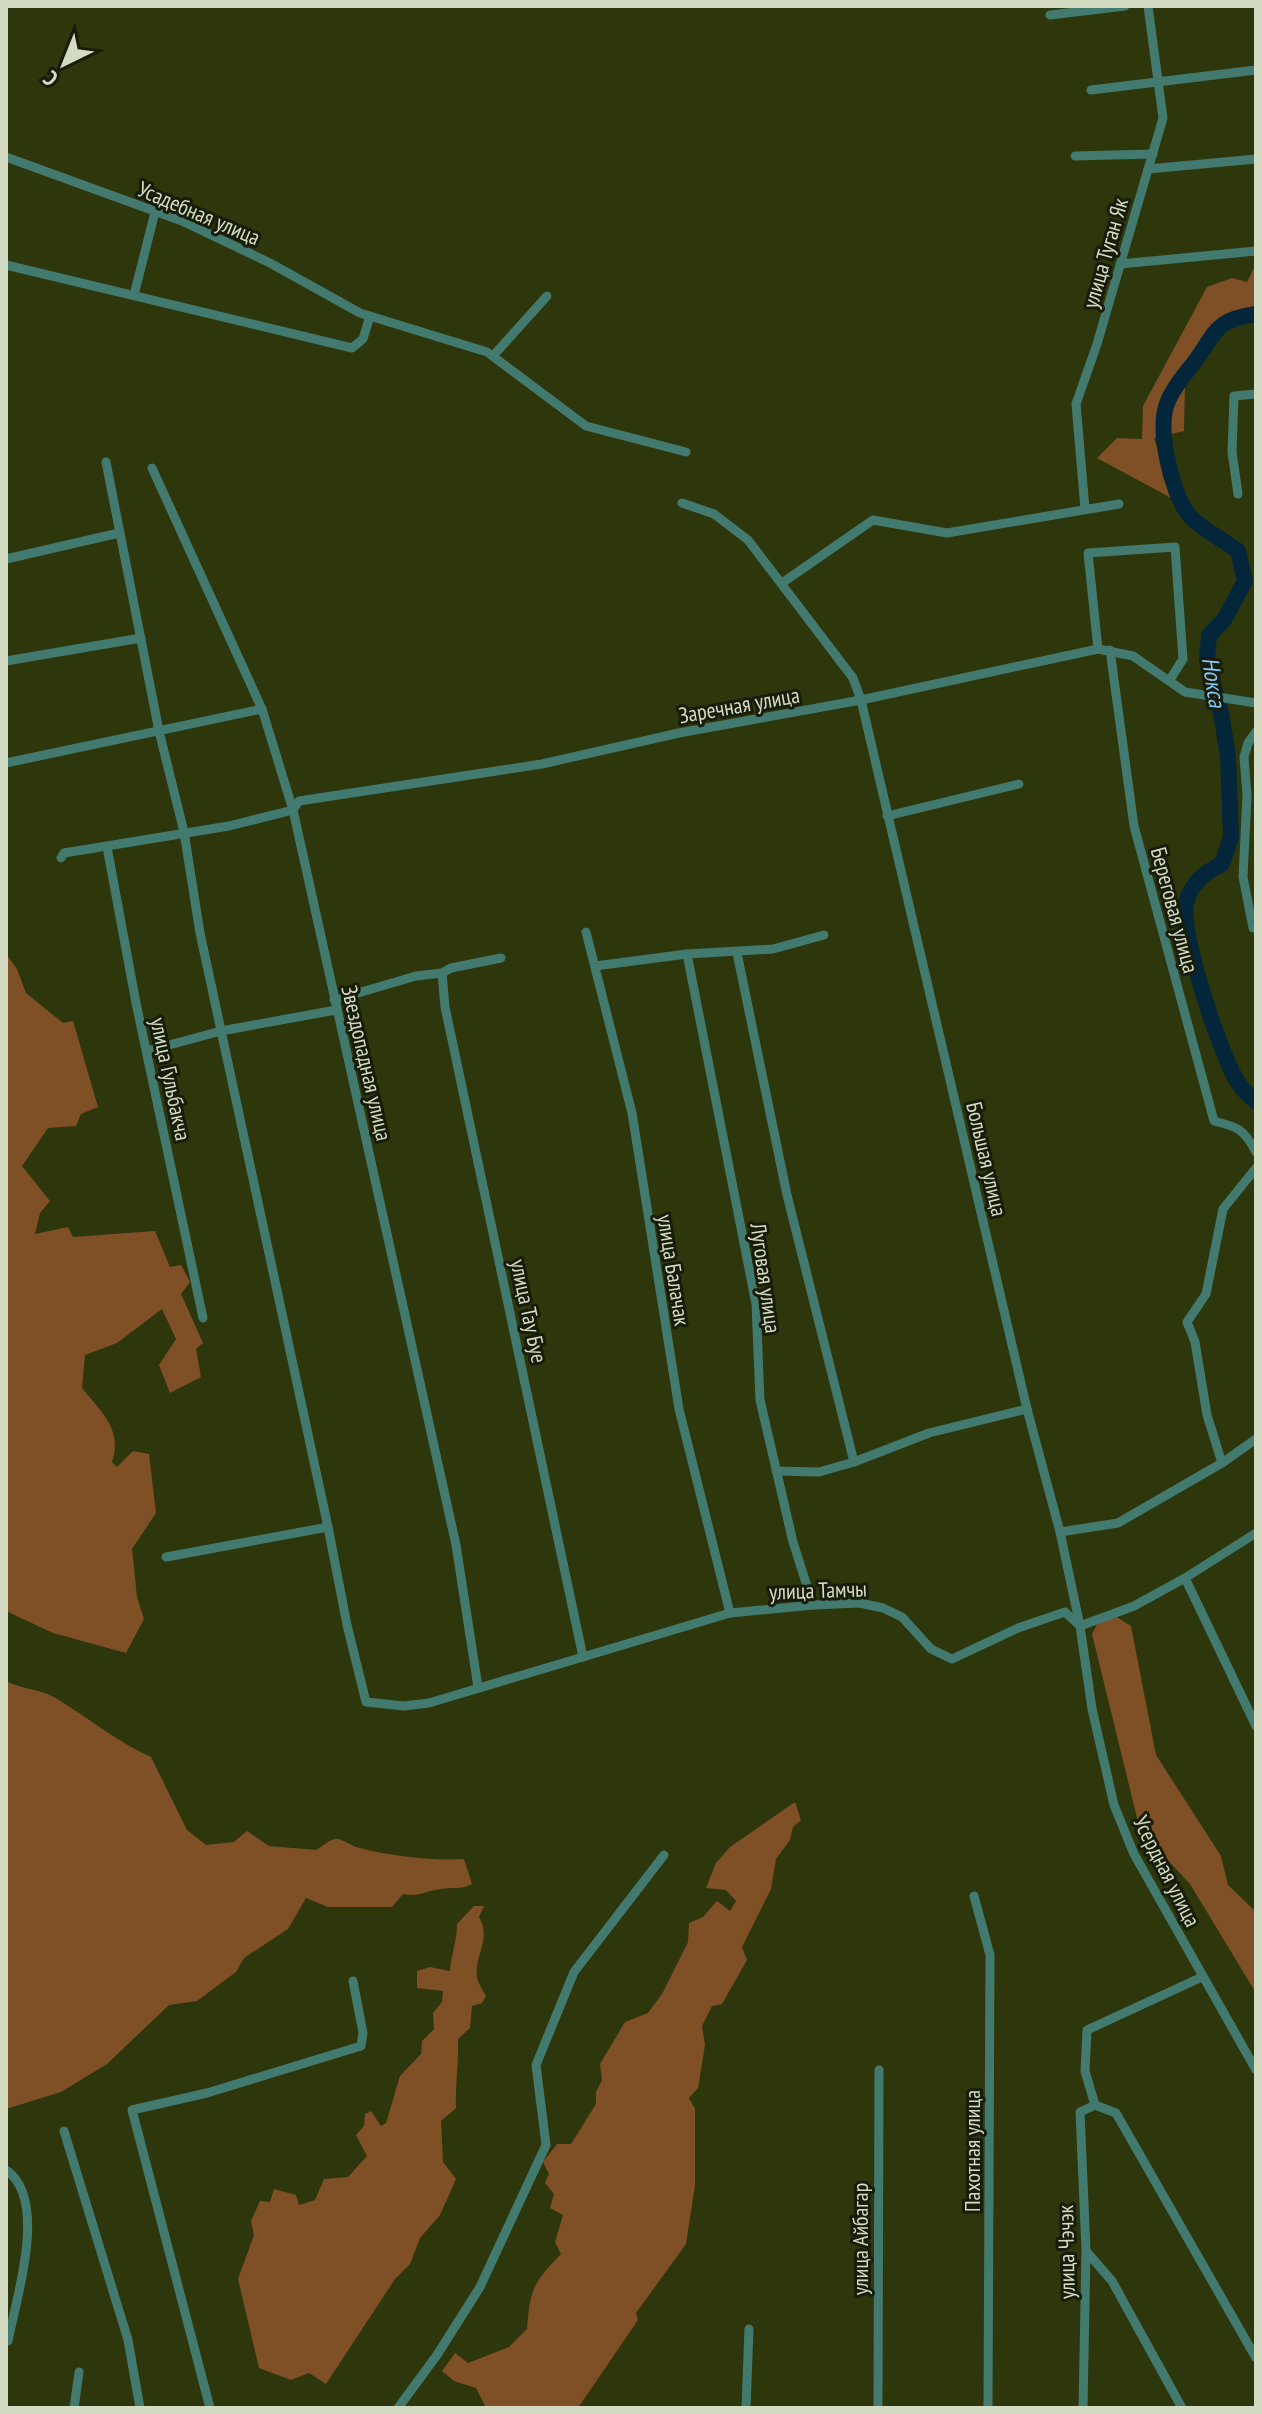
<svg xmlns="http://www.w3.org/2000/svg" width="1262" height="2414" font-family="'PT Sans Narrow',sans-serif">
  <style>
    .green { fill: #7f4f25 }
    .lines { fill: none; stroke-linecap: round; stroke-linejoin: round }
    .river { stroke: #04263a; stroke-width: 16 }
    .minor { stroke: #437a70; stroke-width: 9 }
    .labels { text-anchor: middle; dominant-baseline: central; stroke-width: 6; stroke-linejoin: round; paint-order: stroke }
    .street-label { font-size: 22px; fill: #d4dbc3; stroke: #181c0a }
    .water-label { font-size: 24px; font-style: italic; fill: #81c7f8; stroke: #181c0a }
  </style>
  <rect width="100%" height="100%" fill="#2e370b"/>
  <!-- green -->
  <g class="green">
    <polygon points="1256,264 1256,321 1225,330 1185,383 1184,431 1154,438 1173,499 1097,458 1117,438 1142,439 1143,406 1207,287 1232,278 1247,282"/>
    <path d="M6,954L17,969L26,993L63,1023L73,1021L98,1107L81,1114L76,1126L48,1128L22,1166L50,1201L40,1213L35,1234L68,1227L73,1237L155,1231L170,1267L181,1265L190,1282L181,1294L203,1343L196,1349L201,1377L170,1393L159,1365L176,1339L162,1309L117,1343L85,1355L82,1388C101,1412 123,1429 112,1462L117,1467L133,1451L149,1454L156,1513L132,1549L137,1597L144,1619L126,1653L53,1633L6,1611Z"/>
    <polygon points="1115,1616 1131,1626 1156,1755 1221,1856 1228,1885 1255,1911 1256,1993 1190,1884 1140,1830 1092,1634 1100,1619"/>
    <path d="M6,1681C21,1689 39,1689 54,1697C87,1717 116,1741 151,1757L187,1830L206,1845L234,1842L247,1831L269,1846L316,1850C323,1846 330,1838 338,1839C344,1840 350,1845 356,1847C389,1856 430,1861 464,1859L472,1884C461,1890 453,1887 441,1889C425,1891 420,1897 403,1894L392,1907H328L306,1898L288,1929L244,1958L236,1972L197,2001L169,2005L107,2064L61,2092L6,2109Z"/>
    <path d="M795,1802L801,1820L793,1827L790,1840L776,1859L771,1889L742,1947L747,1960L722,2004L712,2006L702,2026L705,2045L698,2088L689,2098L695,2109V2185L686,2244L636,2313L638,2320L578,2408H486L476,2388L454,2381L442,2371L455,2353L468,2363L509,2347L527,2329C530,2289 533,2283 561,2254L555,2242L563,2215L550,2208L554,2194L545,2183L549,2174L543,2162L557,2144H571L596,2104V2092L602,2080L600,2064L625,2022L648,2013L662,1994L688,1942L689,1923L703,1917L717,1901L730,1911L736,1901L726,1890L706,1888L716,1863L730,1847Z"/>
    <path d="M474,1906H484L479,1917C492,1940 474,1955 477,1977C478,1983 483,1991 486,1996L482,2003L472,2006L470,2028L458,2039C459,2063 455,2084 456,2108L441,2121L443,2162L456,2179L440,2215L420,2238L410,2264L395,2279L326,2384L309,2373L291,2380L259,2368L238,2279L254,2235L251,2221L260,2201L270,2202L274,2189L296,2195L299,2205L315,2200L324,2179L348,2177L367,2156L356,2135L364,2126L365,2114L371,2111L381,2126L386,2123L400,2076L421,2054L422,2041L434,2029L433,2013L442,2002L443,1991L417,1988V1971L430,1967L450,1971C451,1954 457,1941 457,1924Z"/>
  </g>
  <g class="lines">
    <!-- river -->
    <path class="river" d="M1256,314C1216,320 1217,330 1196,360C1187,372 1174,386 1168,401C1156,427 1171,491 1188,514C1197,526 1225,541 1238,551L1245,581L1224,620L1209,635L1207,660L1221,713L1228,756L1231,837L1222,864C1204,873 1192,882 1186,903C1179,930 1221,1058 1239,1084C1243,1091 1250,1096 1256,1102"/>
    <!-- minor -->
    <g class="minor">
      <polyline points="1050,15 1125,6"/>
      <polyline points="1091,90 1256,70"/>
      <polyline points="1075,156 1153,154"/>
      <polyline points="6,157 182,221 270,263 360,313 487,352 586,426 686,452"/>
      <polyline points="1148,169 1256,159"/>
      <polyline points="1120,264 1256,251"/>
      <polyline points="6,265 352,348 363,339 370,316"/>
      <polyline points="134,295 155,212"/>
      <polyline points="493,356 547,296"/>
      <polyline points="106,462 159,731 184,832 200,933 328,1527 347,1625 366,1702 404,1706 429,1703 730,1613 813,1605 860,1603 883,1608 902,1617 931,1649 952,1659 1018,1628 1065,1612 1080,1626 1134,1606 1185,1578 1256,1533"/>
      <polyline points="152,468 262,709 293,810 456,1545 478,1687"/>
      <polyline points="1238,494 1232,452 1234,396 1256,394"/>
      <polyline points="682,503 714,514 748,540 853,678 861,700 1027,1409 1060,1532 1080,1626 1092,1709 1114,1805 1134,1854 1256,2070"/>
      <polyline points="1085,509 1076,404 1097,344 1163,118 1148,6"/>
      <polyline points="6,559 119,533"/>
      <polyline points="782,583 873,520 947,533 1119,504"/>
      <polyline points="1098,649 1088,553 1175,547 1183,659 1169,681"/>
      <path d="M1110,650L1134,826L1214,1121C1238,1127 1244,1129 1256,1152"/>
      <polyline points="6,661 141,638"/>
      <polyline points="6,763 262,709"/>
      <polyline points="887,816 1019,784"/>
      <polyline points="107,847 136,1003 203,1318"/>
      <polyline points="61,858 64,853 229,826 293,810 299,801 542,764 679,733 861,700 1098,649 1133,656 1185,692 1256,703"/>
      <polyline points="1253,928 1243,877 1247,796 1244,757 1248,743 1256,732"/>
      <polyline points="586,932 632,1113 679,1409 730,1613"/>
      <polyline points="737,953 787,1195 854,1462"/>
      <polyline points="687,954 756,1304 760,1400 793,1542 813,1605"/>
      <polyline points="595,966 687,954 773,949 824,935"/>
      <polyline points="442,973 445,1007 583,1657"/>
      <polyline points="334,1000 416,976 442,973 451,968 501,958"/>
      <polyline points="147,1051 221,1031 336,1010"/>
      <polyline points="1222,1463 1207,1415 1195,1342 1187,1322 1206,1294 1223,1209 1256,1168"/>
      <polyline points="776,1471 819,1472 854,1462 929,1433 1027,1409"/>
      <polyline points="1060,1532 1118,1523 1222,1463 1256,1439"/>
      <polyline points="166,1557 328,1527"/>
      <polyline points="1185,1578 1256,1726"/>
      <polyline points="974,1896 990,1955 988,2408"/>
      <polyline points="1095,2105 1116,2113 1256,2358"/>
      <polyline points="1095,2105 1085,2071 1087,2030 1202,1977"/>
      <polyline points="64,2131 128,2340 140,2408"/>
      <path d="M6,2170C49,2199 16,2299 8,2341"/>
      <polyline points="1086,2251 1112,2281 1182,2408"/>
      <polyline points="74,2408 79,2372"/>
      <polyline points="210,2408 132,2110 207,2093 361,2046 363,2033 353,1981"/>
      <polyline points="398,2408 437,2355 480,2287 546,2145 536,2065 574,1972 664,1855"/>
      <polyline points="746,2408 749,2329"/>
      <polyline points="878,2408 879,2070"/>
      <polyline points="1083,2408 1086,2250 1080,2112 1095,2105"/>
    </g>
  </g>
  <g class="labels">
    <!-- street labels -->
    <g class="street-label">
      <text transform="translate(199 213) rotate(23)">Усадебная улица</text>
      <text transform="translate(1105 253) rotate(-74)">улица Туган Як</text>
      <text transform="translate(739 705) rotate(-10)">Заречная улица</text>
      <text transform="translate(1175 910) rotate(75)">Береговая улица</text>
      <text transform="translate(367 1063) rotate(77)">Звездопадная улица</text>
      <text transform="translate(171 1079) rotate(78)">улица Гульбакча</text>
      <text transform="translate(987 1159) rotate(77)">Большая улица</text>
      <text transform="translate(674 1270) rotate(81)">улица Балачак</text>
      <text transform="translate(766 1278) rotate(82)">Луговая улица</text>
      <text transform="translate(529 1311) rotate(78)">улица Тау Буе</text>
      <text transform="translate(818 1590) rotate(-2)">улица Тамчы</text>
      <text transform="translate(1167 1871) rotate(63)">Усердная улица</text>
      <text transform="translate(972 2151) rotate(-90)">Пахотная улица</text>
      <text transform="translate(860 2239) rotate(-90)">улица Айбагар</text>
      <text transform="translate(1066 2252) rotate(-91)">улица Чэчэк</text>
    </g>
    <!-- water labels -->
    <g class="water-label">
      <text transform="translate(1214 682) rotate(81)">Нокса</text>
    </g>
  </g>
  <!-- border -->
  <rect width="1262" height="2414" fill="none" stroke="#d4dbc3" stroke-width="16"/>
  <!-- north arrow -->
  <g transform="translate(64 64) rotate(223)" stroke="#181c0a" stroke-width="6" paint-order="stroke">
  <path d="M0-6L14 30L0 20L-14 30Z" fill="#d4dbc3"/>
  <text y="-12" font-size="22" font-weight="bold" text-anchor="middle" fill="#d4dbc3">С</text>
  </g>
</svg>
